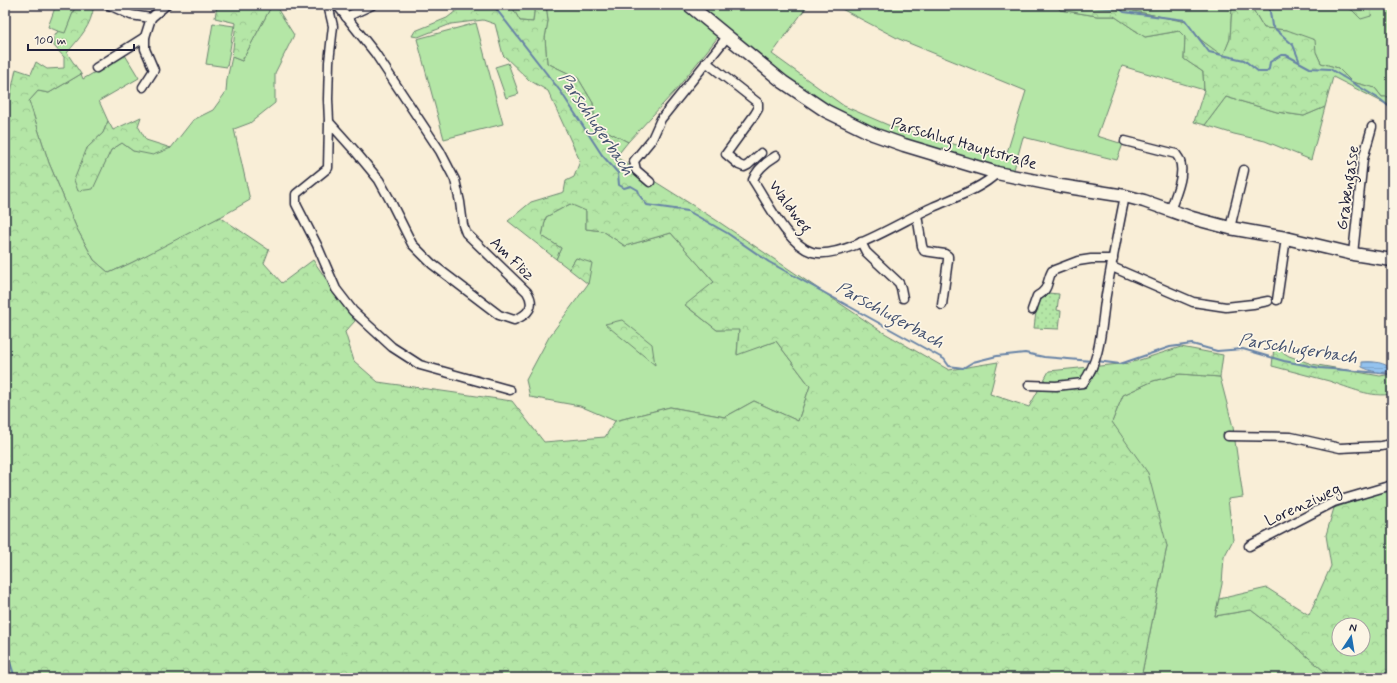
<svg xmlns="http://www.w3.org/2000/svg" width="1397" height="683" font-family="Mynerve,sans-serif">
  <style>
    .grass { fill: #b4e6a6; stroke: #6b8470 }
    .forest { fill: url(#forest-crowns); stroke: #6b8470; fill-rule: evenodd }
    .park { fill: url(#park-dots); stroke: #6b8470 }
    .water { fill: url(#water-rules); stroke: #6682a6 }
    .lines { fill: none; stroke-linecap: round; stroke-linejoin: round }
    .stream { stroke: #6682a6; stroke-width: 2 }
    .street-casing { stroke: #22223b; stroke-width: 11 }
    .secondary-casing { stroke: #22223b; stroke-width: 15 }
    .street { stroke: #fcf5e5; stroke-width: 8 }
    .secondary { stroke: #fcf5e5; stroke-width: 12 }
    .labels { text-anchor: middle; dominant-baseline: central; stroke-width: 3.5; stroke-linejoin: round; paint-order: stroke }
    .street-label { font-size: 16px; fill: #22223b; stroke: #fcf5e5 }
    .water-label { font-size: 17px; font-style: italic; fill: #445271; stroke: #fcf5e5 }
  </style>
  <defs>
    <pattern id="forest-crowns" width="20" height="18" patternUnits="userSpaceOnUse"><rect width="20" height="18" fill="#b4e6a6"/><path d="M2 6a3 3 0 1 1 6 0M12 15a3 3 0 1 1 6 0" fill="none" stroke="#9ac590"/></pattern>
    <pattern id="park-dots" width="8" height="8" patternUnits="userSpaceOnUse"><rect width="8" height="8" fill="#b4e6a6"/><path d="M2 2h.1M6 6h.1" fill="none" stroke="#9ac590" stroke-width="1.8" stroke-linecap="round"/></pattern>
    <pattern id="water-rules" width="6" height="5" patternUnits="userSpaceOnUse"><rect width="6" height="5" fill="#93c2ee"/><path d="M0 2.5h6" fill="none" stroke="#7ea6cd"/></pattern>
  </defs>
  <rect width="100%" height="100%" fill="#f9eed7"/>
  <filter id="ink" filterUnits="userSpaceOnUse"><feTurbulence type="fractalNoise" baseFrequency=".025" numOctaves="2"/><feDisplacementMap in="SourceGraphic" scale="8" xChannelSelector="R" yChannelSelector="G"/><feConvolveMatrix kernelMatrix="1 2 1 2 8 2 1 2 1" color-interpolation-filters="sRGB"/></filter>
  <g filter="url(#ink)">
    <!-- grass -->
    <g class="grass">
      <polygon points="56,5 76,5 65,34 48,27"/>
      <path d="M272,5H275L294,35L275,73V103L250,123L234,129L250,200C204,227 157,252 109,273L94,260L77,229L49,163L29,101L38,91L49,93L81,74L83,79L125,55L139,78L99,101L108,121L103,133L87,148L92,189L111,150L122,143L133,151L171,148L193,120L213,110L226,92L227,79L232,57L242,61Z"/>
      <polygon points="511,5 535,5 533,22 520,21"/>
      <polygon points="546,5 557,5 560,8 563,5 586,5 592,10 596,5 681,5 718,37 675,91 628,142 595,125 593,103 578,78 547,63 545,38 548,21"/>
      <polygon points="695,5 808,5 772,54 844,106 888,125 1005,159 1026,91 899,39 834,5 1055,5 1060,10 1097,16 1114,16 1145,37 1179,31 1185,37 1184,59 1203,72 1204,90 1122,66 1097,136 1123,144 1117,160 1023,137 1013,173 973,163 857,124 805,94"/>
      <polygon points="1114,5 1232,5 1230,39 1223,57 1201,40 1186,22 1134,11"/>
      <polygon points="1257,5 1338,5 1371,16 1372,5 1392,5 1392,97 1382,97 1375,88 1352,82 1338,68 1321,63 1316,52 1287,30 1264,28 1252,8"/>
      <polygon points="213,23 234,26 227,67 206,64"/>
      <polygon points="476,23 503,124 444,139 417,39"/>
      <polygon points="508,63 519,94 506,98 495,67"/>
      <polygon points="1226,97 1277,112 1304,116 1325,107 1311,160 1265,141 1234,134 1205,125"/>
      <polygon points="570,204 586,210 586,229 603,231 625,246 671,233 714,282 686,306 717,330 739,329 737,354 776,341 810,386 798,421 754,401 725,417 670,407 615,421 580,406 530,397 526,380 549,337 588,284 576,258 569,269 556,259 561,248 542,236 546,217"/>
      <polygon points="1180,374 1220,377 1233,427 1243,497 1228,499 1233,540 1224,557 1222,584 1215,616 1251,610 1277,630 1332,678 1141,678 1167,546 1112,422 1123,395 1153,381"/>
    </g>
    <!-- forest -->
    <g class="forest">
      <path d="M76,5H94C91,27 80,37 67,53L81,74L49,93L38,91L29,101L49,163L77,229L94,260L109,273L131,263L220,217L269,250L264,263L282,283L313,260L355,321L345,332L354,361L378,382L512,401L544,442L605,437L615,421L670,407L725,417L754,401L798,421L810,386L776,341L737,355L739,330H717L685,305L714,282L671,233L625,246L603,231L586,229V211L570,204L546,217L542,236L561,248L556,259L508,221L531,202L564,192L566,181L574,177L580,161L548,91L529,80L503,55L495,24L483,20L451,24L418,37L412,36L415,31L447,18L461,7L460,5H511L520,21L533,22L535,5H546L548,21L545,38L547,63L578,78L593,103L595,125L628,142L616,157L716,220L881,331L949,370L998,362L990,394L1029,407L1049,371L1130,363L1181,347L1223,355L1220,377L1180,374L1153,381L1123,395L1112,422L1148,473L1167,546L1141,678H5V99L10,97L16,69L31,74L36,62L47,69L64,68V57L54,46V37L58,31L65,33Z"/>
      <polygon points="217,5 272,5 242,61 232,57 236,23 215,18"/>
      <polygon points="1055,5 1114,5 1134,11 1186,22 1201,40 1223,56 1230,39 1232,5 1257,5 1252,8 1264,28 1287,30 1315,40 1316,52 1321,63 1338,68 1352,82 1375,88 1382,97 1392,97 1392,111 1388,105 1333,77 1325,107 1304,116 1277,112 1226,97 1205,125 1194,122 1204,90 1203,72 1184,59 1185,37 1179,31 1145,37 1114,16 1097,16 1060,10"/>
      <polygon points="1338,5 1372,5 1371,16 1361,19 1352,10"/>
      <polygon points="141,117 138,126 146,140 171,148 153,155 133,151 122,143 111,150 93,189 78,191 74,180 87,148 103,133 108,121 113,130"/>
      <polygon points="576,258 592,263 588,284 569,269"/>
      <polygon points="622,320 652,344 655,365 605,324"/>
      <path d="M1274,347L1289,356L1312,364L1380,376L1392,374V394C1371,398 1350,388 1329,381C1310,376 1291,371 1272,366Z"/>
      <path d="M1392,488V678H1332L1277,630L1251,610L1215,616L1219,599L1267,588L1309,615L1331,566L1326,535L1334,508ZM1339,625H1363V649H1339Z"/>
    </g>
    <!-- park -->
    <polygon class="park" points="1048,293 1059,294 1057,310 1061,311 1059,329 1034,328 1037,304"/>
    <!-- water -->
    <path class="water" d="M1362,362C1372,361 1386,362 1392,370C1383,375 1370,371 1362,367Z"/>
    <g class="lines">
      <!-- stream -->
      <g class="stream">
        <polyline points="493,5 561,92 602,155 618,173 619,185 624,188 631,186 638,190 640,196 647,205 688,211 727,233 769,262 944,359 949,366 963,368 973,362 997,356 1025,353 1044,357 1092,361"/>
        <polyline points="1088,5 1096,7 1119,8 1124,12 1185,20 1209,52 1244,60 1259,72 1266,72 1269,69 1270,62 1281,55 1286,55 1310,68 1330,69 1381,100 1392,109"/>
        <polyline points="1269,5 1272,26 1293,45 1299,60"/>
        <polyline points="1097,361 1120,364 1170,347 1192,344 1217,351 1243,349 1284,361 1320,368 1392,374"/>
        <polyline points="5,656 10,662 15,678"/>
      </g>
      <!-- street casing -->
      <g class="street-casing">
        <g id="street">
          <polyline points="109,5 131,15 151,18 166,5"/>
          <polyline points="328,5 333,26 329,62 328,99 329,122 328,168 296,194 296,204 317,245 336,289 353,311 392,347 420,365 510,390"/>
          <polyline points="346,17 372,5"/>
          <polyline points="706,62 758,103 758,109 755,114 726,154 739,165 744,167 748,165 761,153"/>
          <polyline points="96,68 145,37"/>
          <polyline points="143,87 154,70 145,49 145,37 151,18"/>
          <path d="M329,122L355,151L379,180L390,200L412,244L432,264L499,315L514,320C528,315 536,306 527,292L466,233L463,225L460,202L455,180L440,151L375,53L337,5"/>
          <path d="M1125,141L1176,154C1189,169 1175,195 1170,211"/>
          <path d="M776,156C766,162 757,169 753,180C767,201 787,244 812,252C841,261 905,219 933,207C953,198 981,189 997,173"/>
          <polyline points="650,182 636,170 634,161 652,139 661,119 727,37"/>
          <polyline points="917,215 922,246 924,251 945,254 948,256 948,260 942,305"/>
          <polyline points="1230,228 1244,170"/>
          <polyline points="861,242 866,252 899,283 901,288 903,298"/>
          <polyline points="1353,254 1363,159 1372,127"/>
          <polyline points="1112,267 1193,302 1226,307 1253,304 1268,301"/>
          <polyline points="1277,300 1286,238"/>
          <path d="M1032,310L1037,296C1050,289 1046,282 1052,271L1078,261L1091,259H1113"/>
          <path d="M1029,385L1056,386L1083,383C1102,358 1101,325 1106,295C1112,262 1118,229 1125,196"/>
          <polyline points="1228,436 1291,437 1340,448 1381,446 1392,444"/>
          <polyline points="1249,546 1334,502 1392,485"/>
        </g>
      </g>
      <!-- secondary casing -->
      <g class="secondary-casing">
        <polyline id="secondary" points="689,5 783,82 826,111 873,134 904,145 997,173 1061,186 1125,196 1144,201 1192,218 1230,228 1286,238 1353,254 1392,260"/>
      </g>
      <!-- street -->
      <use href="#street" class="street"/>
      <!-- secondary -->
      <use href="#secondary" class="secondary"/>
    </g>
  </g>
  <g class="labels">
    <!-- street labels -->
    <g class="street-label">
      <text transform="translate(964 144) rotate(16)">Parschlug Hauptstraße</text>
      <text transform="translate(1348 188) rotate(-82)">Grabengasse</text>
      <text transform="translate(790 207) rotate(54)">Waldweg</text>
      <text transform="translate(512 259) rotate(44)">Am Flöz</text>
      <text transform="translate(1303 505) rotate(-25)">Lorenziweg</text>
    </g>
    <!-- water labels -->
    <g class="water-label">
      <text transform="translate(596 124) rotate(56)">Parschlugerbach</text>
      <text transform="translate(890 315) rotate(29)">Parschlugerbach</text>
      <text transform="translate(1298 349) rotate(9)">Parschlugerbach</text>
    </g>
  </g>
  <!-- margin -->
  <rect width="1397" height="683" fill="none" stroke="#fcf5e5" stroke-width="20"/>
  <rect x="10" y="10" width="1377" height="663" fill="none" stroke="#22223b" stroke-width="1.5" filter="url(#ink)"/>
  <!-- north arrow -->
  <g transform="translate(1351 637) rotate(12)"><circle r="19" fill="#fcf5e5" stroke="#a5a1a1"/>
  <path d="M0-3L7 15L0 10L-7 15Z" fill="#1f6fb2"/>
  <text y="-6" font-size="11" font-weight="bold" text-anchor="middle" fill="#22223b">N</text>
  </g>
  <!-- scale -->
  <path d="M28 44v6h106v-6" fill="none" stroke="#22223b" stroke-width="2"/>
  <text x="34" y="44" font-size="12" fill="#22223b" stroke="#fcf5e5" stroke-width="3" paint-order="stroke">100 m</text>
</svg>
